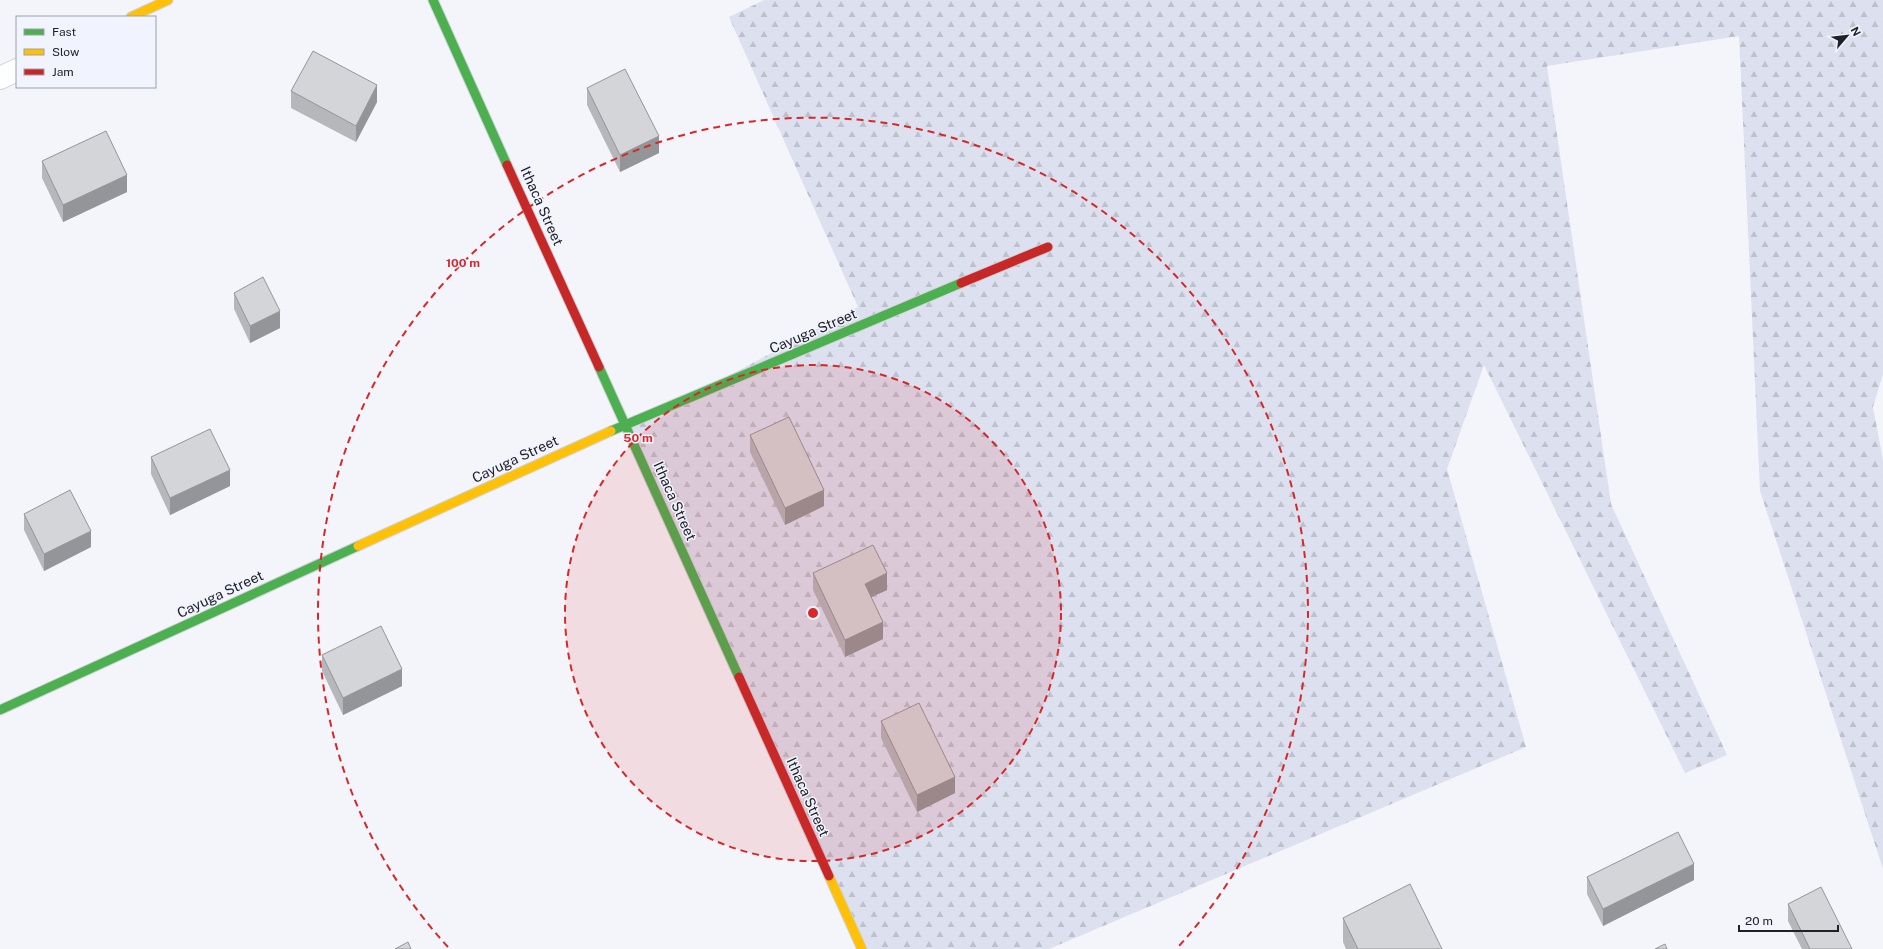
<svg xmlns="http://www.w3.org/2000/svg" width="1883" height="949" font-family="'Public Sans',sans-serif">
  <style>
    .forest { fill: url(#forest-firs) }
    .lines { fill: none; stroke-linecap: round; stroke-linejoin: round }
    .street-casing { stroke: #d0d1d6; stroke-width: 24 }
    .fast-casing { stroke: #d0d1d6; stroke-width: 11 }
    .slow-casing { stroke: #d0d1d6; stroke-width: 11 }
    .jam-casing { stroke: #d0d1d6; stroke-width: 11 }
    .street { stroke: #fdfefe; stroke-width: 22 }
    .fast { stroke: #4caf50; stroke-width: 9 }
    .slow { stroke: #ffc107; stroke-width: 9 }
    .jam { stroke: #c62828; stroke-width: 9 }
    .wall { fill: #b6b7bb }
    .shaded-wall { fill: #949598 }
    .building { fill: #d4d5d9; stroke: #949598 }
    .ring { fill: none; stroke: #d62828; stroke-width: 2; stroke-dasharray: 7 5 }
    .labels { text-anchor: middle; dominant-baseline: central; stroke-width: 3; stroke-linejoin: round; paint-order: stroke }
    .street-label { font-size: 14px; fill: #202125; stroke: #f1f3fe }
    .centre { fill: #d62828; stroke: #f1f3fe; stroke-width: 2 }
    .ring-label { font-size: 12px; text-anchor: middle; font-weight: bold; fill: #d62828; stroke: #f1f3fe; stroke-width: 3; stroke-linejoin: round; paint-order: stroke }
  </style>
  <defs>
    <pattern id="forest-firs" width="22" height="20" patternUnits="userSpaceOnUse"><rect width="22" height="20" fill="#dde0ef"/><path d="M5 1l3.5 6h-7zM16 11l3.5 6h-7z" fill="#bdc0cd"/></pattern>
  </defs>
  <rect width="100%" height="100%" fill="#f4f5fb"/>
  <!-- forest -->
  <polygon class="forest" points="764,0 1883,0 1883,374 1873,407 1883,460 1883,869 1760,491 1739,36 1547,66 1611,504 1727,755 1685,773 1484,365 1447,469 1526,747 1049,949 868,949 627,430 858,307 729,17"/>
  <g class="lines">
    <!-- street casing -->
    <g class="street-casing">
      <polyline id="street" points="0,78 17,70"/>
    </g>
    <!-- fast casing -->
    <g class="fast-casing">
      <g id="fast">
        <polyline points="433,0 507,165"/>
        <polyline points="599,367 739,677"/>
        <polyline points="611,431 961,283"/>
        <polyline points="0,710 358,546"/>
      </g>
    </g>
    <!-- slow casing -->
    <g class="slow-casing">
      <g id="slow">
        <polyline points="131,17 168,0"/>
        <polyline points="358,546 611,431"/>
        <polyline points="829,876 862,949"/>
      </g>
    </g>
    <!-- jam casing -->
    <g class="jam-casing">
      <g id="jam">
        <polyline points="507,165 599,367"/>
        <polyline points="961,283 1048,247"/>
        <polyline points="739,677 829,876"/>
      </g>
    </g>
    <!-- street -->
    <use href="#street" class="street"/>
    <!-- fast -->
    <use href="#fast" class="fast"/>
    <!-- slow -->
    <use href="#slow" class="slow"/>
    <!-- jam -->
    <use href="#jam" class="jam"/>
  </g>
  <!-- wall -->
  <g class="wall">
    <polygon points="587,88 659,153 620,172 587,105"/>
    <polygon points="291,91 377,102 356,142 291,108"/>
    <polygon points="42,161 127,192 63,222 42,178"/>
    <polygon points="234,293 280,328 250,343 234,309"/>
    <polygon points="750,435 824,506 785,525 750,452"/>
    <polygon points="151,457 230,486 170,515 151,474"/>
    <polygon points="24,514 91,547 44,571 24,530"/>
    <polygon points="813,573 887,590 871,597 883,639 845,657 813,590"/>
    <polygon points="322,655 402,686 343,715 322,671"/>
    <polygon points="881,721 955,793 917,812 881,738"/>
    <polygon points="1587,877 1694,880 1603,926 1587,894"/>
    <polygon points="1788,904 1852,949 1802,949 1788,921"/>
    <polygon points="1343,918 1442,949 1346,949 1343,942"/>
  </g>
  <!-- shaded-wall -->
  <g class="shaded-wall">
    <polygon points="377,85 377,102 356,142 356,126"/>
    <polygon points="659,136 659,153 620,172 620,155"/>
    <polygon points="127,175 127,192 63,222 63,205"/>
    <polygon points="280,311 280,328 250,343 250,326"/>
    <polygon points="230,470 230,486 170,515 170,498"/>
    <polygon points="824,490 824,506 785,525 785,508"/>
    <polygon points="91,531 91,547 44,571 44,554"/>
    <polygon points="887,573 887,590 865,600 865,584"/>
    <polygon points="883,622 883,639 845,657 845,640"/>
    <polygon points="402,669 402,686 343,715 343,698"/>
    <polygon points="955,777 955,793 917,812 917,795"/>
    <polygon points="1694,864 1694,880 1603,926 1603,909"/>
  </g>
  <!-- building -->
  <g class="building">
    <polygon points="313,51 377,85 356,126 291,91"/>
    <polygon points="625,69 659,136 620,155 587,88"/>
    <polygon points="106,131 127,175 63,205 42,161"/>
    <polygon points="263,277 280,311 250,326 234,293"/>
    <polygon points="789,417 824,490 785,508 750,435"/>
    <polygon points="210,429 230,470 170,498 151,457"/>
    <polygon points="70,490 91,531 44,554 24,514"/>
    <polygon points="873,545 887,573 865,584 883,622 845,640 813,573"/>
    <polygon points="381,626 402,669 343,698 322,655"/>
    <polygon points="919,703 955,777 917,795 881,721"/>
    <polygon points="1678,832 1694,864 1603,909 1587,877"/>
    <polygon points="1410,884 1442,949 1358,949 1343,918"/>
    <polygon points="1821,887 1852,949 1810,949 1788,904"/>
    <polygon points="408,942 411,949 395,949"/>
    <polygon points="1665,944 1667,949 1655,949"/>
  </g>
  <!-- distance rings -->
  <circle cx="813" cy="613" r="248" fill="#d62828" fill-opacity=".12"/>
  <g class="ring">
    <circle cx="813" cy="613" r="248"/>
    <path d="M448 947A495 495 0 1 1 1178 947"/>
  </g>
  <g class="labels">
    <!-- street labels -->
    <g class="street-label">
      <text transform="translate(542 206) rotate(66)">Ithaca Street</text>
      <text transform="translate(813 331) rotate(-23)">Cayuga Street</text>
      <text transform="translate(515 459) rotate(-25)">Cayuga Street</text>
      <text transform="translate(675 501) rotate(66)">Ithaca Street</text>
      <text transform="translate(220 594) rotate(-25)">Cayuga Street</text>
      <text transform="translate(808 797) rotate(66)">Ithaca Street</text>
    </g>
  </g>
  <circle cx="813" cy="613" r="6" class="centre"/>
  <g class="ring-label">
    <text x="463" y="267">100 m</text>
    <text x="638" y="442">50 m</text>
  </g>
  <!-- legend -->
  <rect x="16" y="16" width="140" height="72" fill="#f1f3fe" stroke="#9d9fa7"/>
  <rect x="24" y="29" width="20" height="6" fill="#4caf50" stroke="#9d9fa7"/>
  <text x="52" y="36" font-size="12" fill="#202125">Fast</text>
  <rect x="24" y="49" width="20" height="6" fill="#ffc107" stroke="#9d9fa7"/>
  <text x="52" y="56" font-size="12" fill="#202125">Slow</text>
  <rect x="24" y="69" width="20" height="6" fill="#c62828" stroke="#9d9fa7"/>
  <text x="52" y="76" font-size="12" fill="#202125">Jam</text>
  <!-- north arrow -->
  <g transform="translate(1847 36) rotate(62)" stroke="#f1f3fe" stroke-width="3" paint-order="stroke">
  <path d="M0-3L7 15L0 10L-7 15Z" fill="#202125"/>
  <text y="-6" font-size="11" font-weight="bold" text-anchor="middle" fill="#202125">N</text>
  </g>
  <!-- scale -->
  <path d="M1739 925v6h99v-6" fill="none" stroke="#202125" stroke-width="2"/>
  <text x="1745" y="925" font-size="12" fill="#202125" stroke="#f1f3fe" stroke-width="3" paint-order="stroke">20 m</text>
</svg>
